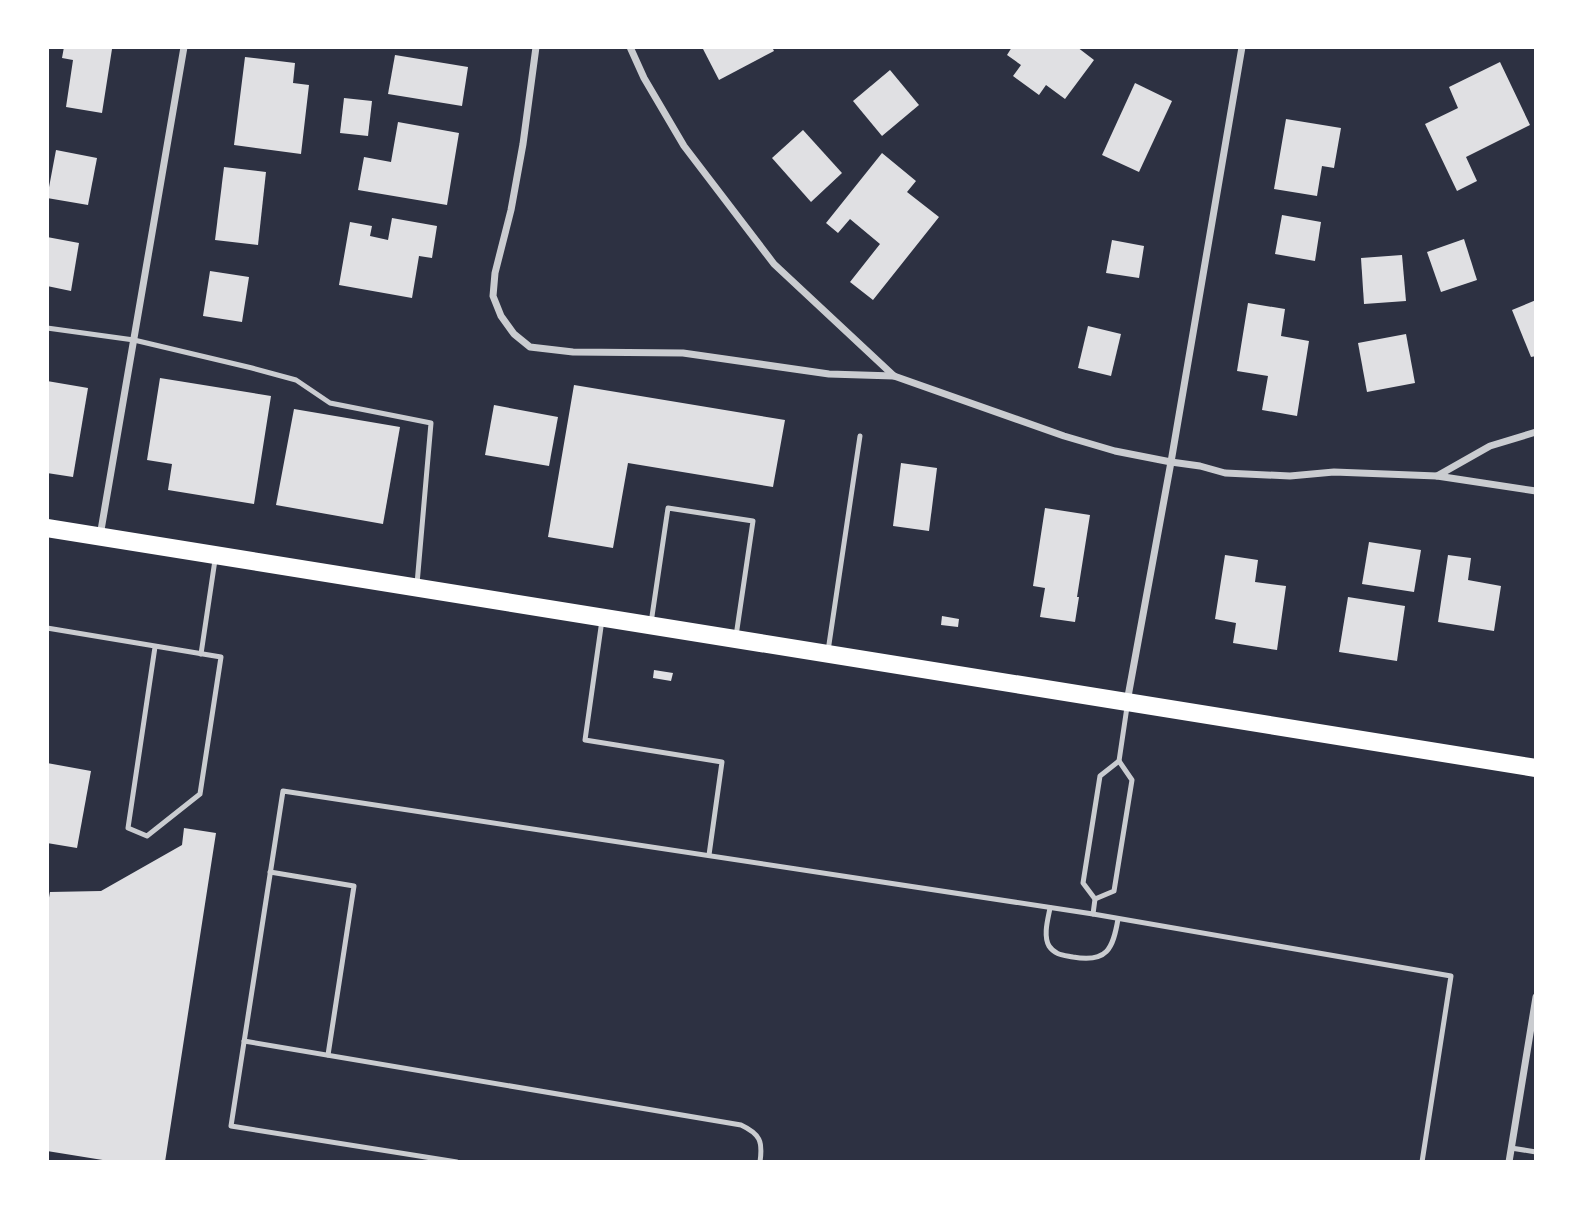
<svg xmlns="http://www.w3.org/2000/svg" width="1583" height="1209" font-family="Spectral,serif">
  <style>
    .building { fill: #e0e0e3 }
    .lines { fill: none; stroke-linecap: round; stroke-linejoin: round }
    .service { stroke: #caccd0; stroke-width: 5 }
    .minor { stroke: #caccd0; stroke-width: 7 }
    .primary { stroke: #fff; stroke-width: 18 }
  </style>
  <rect width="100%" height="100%" fill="#2d3142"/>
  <!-- building -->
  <g class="building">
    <polygon points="64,47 112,49 102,113 66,107 73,60 62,58"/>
    <polygon points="702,47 772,47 774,51 719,80"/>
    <polygon points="1012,47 1077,47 1094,60 1065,99 1046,85 1039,95 1013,76 1021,65 1007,55"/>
    <polygon points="395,55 468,67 462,106 388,94"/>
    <polygon points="245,57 295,63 293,83 309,85 301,154 234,145"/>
    <polygon points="1500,62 1530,125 1466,157 1477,181 1457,191 1425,124 1458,108 1449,87"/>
    <polygon points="890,70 919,105 882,136 853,101"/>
    <polygon points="1135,83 1172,101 1139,172 1102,155"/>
    <polygon points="344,98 372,101 368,136 340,133"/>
    <polygon points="1286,119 1341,128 1334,168 1322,166 1317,196 1274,189"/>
    <polygon points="398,122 459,133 447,205 358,190 364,157 391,162"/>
    <polygon points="803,130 842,173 811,202 772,158"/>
    <polygon points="56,150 97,158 88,205 47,198"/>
    <polygon points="882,153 916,181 907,192 939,217 873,300 850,282 880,244 850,219 838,233 826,223"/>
    <polygon points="224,167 266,172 258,245 215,240"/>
    <polygon points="1282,215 1321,222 1315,261 1275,254"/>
    <polygon points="392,218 437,226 432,258 419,256 412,298 339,285 350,222 372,226 370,236 388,240"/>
    <polygon points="47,237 79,243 71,291 47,286"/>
    <polygon points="1464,239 1477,280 1441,292 1427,252"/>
    <polygon points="1112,240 1144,246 1139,278 1106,273"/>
    <polygon points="1402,255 1406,301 1364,304 1361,258"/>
    <polygon points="210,271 249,277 242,322 203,316"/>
    <polygon points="1536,300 1536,356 1531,357 1512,310"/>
    <polygon points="1248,303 1285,309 1281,336 1309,341 1297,416 1262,410 1268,376 1237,371"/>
    <polygon points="1088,326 1121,334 1111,376 1078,368"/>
    <polygon points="1406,334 1415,383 1367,392 1358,343"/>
    <polygon points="160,378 271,396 254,504 168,490 172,464 147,460"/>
    <polygon points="47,381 88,388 73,477 47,473"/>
    <polygon points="574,385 785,420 773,487 628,463 613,548 548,537"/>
    <polygon points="494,405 558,417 549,466 485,455"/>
    <polygon points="294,409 400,427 383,524 276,505"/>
    <polygon points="901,463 937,468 929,531 893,526"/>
    <polygon points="1045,508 1090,515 1077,597 1079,597 1075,622 1040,617 1045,588 1033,586"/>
    <polygon points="1369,542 1421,550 1414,592 1362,584"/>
    <polygon points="1225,555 1258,560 1255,582 1286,586 1277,650 1233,643 1236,623 1215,619"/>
    <polygon points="1448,555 1471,558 1468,580 1501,586 1494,631 1438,622"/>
    <polygon points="1348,597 1405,606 1397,661 1339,652"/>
    <polygon points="942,616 959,619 958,627 941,625"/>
    <polygon points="654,670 673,673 671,681 653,678"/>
    <polygon points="47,763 91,771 77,848 47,843"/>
    <polygon points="184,828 216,833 165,1162 115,1162 47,1151 47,909 50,892 101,891 182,845"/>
  </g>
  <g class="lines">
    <!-- service -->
    <g class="service">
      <polyline points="47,328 134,340 252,368 296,380 330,403 431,423 417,584"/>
      <polyline points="602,620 585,740 722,762 709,855"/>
      <polyline points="651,623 668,508 753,521 736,636"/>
      <polyline points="47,628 221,657 200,794 147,836 128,828 155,647"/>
      <polyline points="828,651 860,436"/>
      <polyline points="201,654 215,560"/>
      <polyline points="270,872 354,886 328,1055"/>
      <polyline points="1095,899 1114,891 1132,780 1119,761 1127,707"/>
      <path d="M1050,908C1048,919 1043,935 1049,946C1055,955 1063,955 1073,957C1107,963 1113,949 1118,919"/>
      <polyline points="1093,914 1095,899 1083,883 1100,776 1119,761"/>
      <path d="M244,1041L741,1125C760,1134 763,1141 760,1162"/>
      <polyline points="1511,1148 1536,1152"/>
      <polyline points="457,1162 231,1126 283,791 1093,914 1451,976 1422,1162"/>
    </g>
    <!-- minor -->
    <g class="minor">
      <polyline points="536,47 523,144 511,210 495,273 493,296 501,316 514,334 530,347 573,352 683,353 829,374 894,376"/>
      <polyline points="630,47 644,78 684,146 774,264 894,376 1064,436 1115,451 1171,462 1200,466 1225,473 1290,476 1334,472 1437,476 1490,446 1536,432"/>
      <polyline points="1437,476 1536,491"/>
      <polyline points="100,536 184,47"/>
      <polyline points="1127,702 1171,462 1242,47"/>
      <polyline points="1509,1162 1536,997"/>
    </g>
    <!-- primary -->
    <polyline class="primary" points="47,528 1536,768"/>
  </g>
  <!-- border -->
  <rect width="1583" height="1209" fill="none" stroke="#ffffff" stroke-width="98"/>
</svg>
